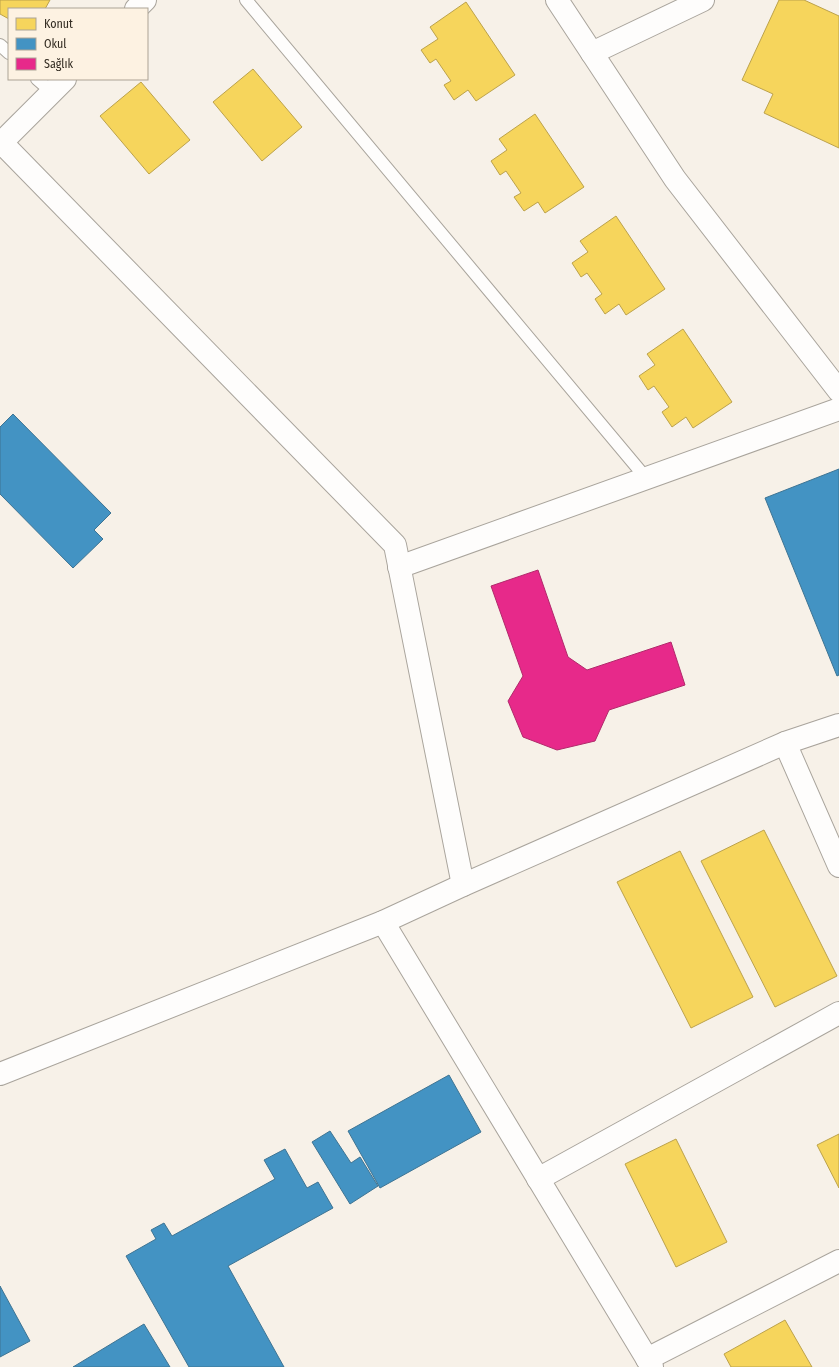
<svg xmlns="http://www.w3.org/2000/svg" width="839" height="1367" font-family="'Fira Sans Condensed',sans-serif">
  <style>
    .homes { fill: #f6d55c; stroke: #bca24b }
    .schools { fill: #4393c3; stroke: #3e7493 }
    .health { fill: #e7298a; stroke: #b12a6b }
    .lines { fill: none; stroke-linecap: round; stroke-linejoin: round }
    .lane-casing { stroke: #a9a49c; stroke-width: 14 }
    .street-casing { stroke: #a9a49c; stroke-width: 24 }
    .lane { stroke: #fefdfc; stroke-width: 12 }
    .street { stroke: #fefdfc; stroke-width: 22 }
  </style>
  <rect width="100%" height="100%" fill="#f7f1e8"/>
  <!-- homes -->
  <g class="homes">
    <polygon points="0,0 50,0 45,9 9,9 9,19 0,14"/>
    <polygon points="779,0 804,0 839,16 839,148 764,113 773,94 742,80"/>
    <polygon points="466,2 515,75 476,101 468,90 454,100 444,85 451,81 436,59 430,63 421,50 438,39 430,27"/>
    <polygon points="253,69 302,127 262,161 213,102"/>
    <polygon points="141,82 190,140 149,174 100,116"/>
    <polygon points="535,114 584,187 545,213 538,202 524,211 514,197 521,193 506,171 500,175 491,161 507,150 499,139"/>
    <polygon points="616,216 665,289 626,315 619,304 605,314 595,299 602,294 587,273 581,277 572,263 588,252 580,241"/>
    <polygon points="683,329 732,402 693,428 686,417 672,427 662,412 669,407 654,386 648,390 639,376 655,365 647,354"/>
    <polygon points="764,830 837,976 775,1007 701,861"/>
    <polygon points="680,851 753,997 691,1028 617,882"/>
    <polygon points="839,1134 839,1188 817,1145"/>
    <polygon points="676,1139 727,1242 676,1267 625,1164"/>
    <polygon points="785,1320 812,1367 731,1367 724,1354"/>
  </g>
  <!-- schools -->
  <g class="schools">
    <polygon points="13,414 111,513 94,530 103,539 73,568 0,494 0,427"/>
    <polygon points="839,469 839,675 837,676 765,498"/>
    <polygon points="449,1075 481,1132 380,1188 348,1131"/>
    <polygon points="330,1131 351,1163 360,1157 378,1186 350,1204 312,1142"/>
    <polygon points="285,1149 307,1188 318,1182 333,1208 228,1266 284,1367 189,1367 126,1256 156,1239 151,1230 164,1223 172,1236 275,1179 264,1160"/>
    <polygon points="0,1286 30,1341 0,1357"/>
    <polygon points="144,1324 170,1367 73,1367"/>
  </g>
  <!-- health -->
  <polygon class="health" points="538,570 568,657 587,670 671,642 685,685 609,710 595,741 557,750 523,737 508,701 523,676 491,586"/>
  <g class="lines">
    <!-- lane casing -->
    <g class="lane-casing">
      <g id="lane">
        <polyline points="246,0 646,478"/>
        <polyline points="0,45 9,53"/>
        <polyline points="37,79 52,92"/>
      </g>
    </g>
    <!-- street casing -->
    <g class="street-casing">
      <g id="street">
        <polyline points="557,0 675,179 839,391"/>
        <polyline points="136,9 145,0"/>
        <polyline points="592,53 703,0"/>
        <polyline points="0,141 395,545 463,885"/>
        <polyline points="1,143 65,79"/>
        <polyline points="399,567 839,409"/>
        <polyline points="785,743 839,866"/>
        <polyline points="383,922 652,1367"/>
        <polyline points="0,1074 383,922 463,885 785,743 839,725"/>
        <polyline points="538,1179 839,1013"/>
        <polyline points="647,1359 839,1261"/>
      </g>
    </g>
    <!-- lane -->
    <use href="#lane" class="lane"/>
    <!-- street -->
    <use href="#street" class="street"/>
  </g>
  <!-- legend -->
  <rect x="8" y="8" width="140" height="72" fill="#fdf2e2" stroke="#aca395"/>
  <rect x="16" y="18" width="20" height="12" fill="#f6d55c" stroke="#aca395"/>
  <text x="44" y="28" font-size="12" fill="#332c22">Konut</text>
  <rect x="16" y="38" width="20" height="12" fill="#4393c3" stroke="#aca395"/>
  <text x="44" y="48" font-size="12" fill="#332c22">Okul</text>
  <rect x="16" y="58" width="20" height="12" fill="#e7298a" stroke="#aca395"/>
  <text x="44" y="68" font-size="12" fill="#332c22">Sağlık</text>
</svg>
